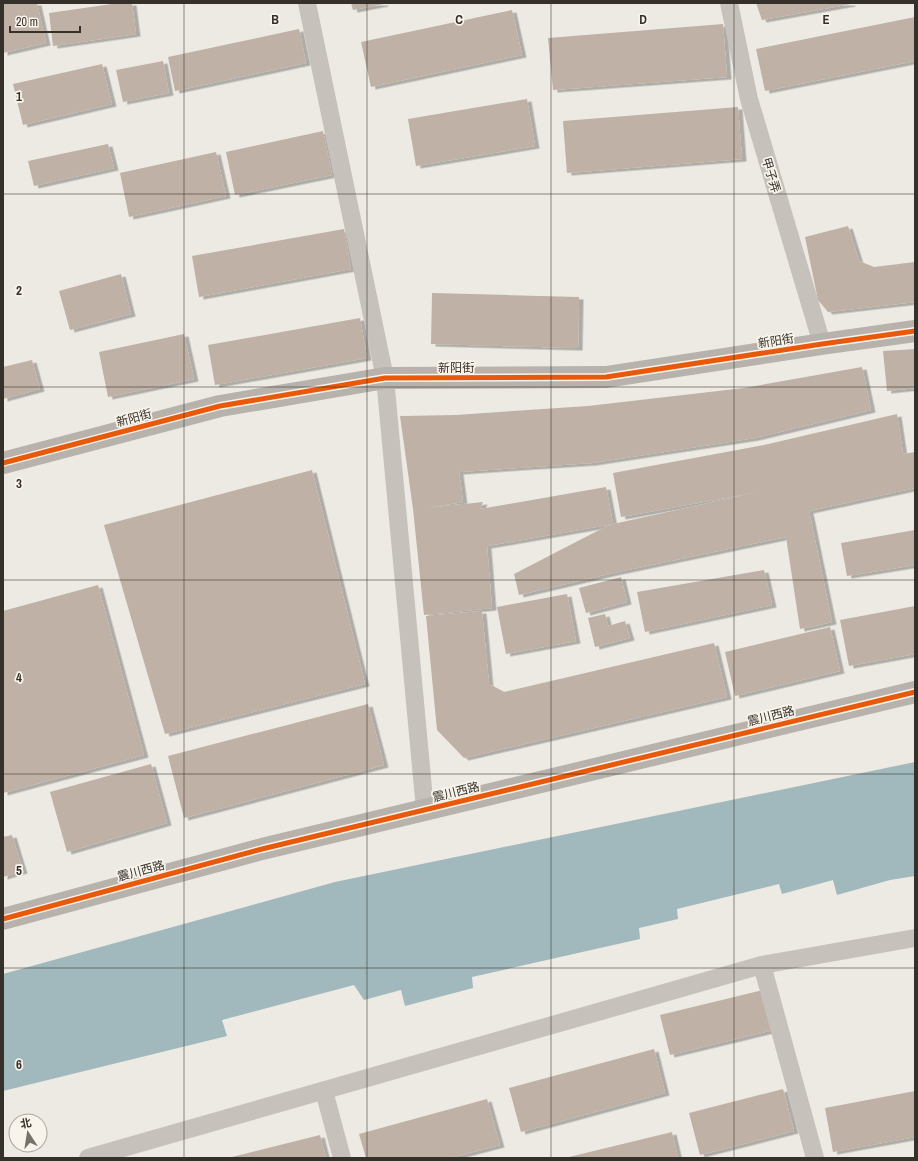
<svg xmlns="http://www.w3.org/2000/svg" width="918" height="1161" font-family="'Archivo Narrow','Noto Sans SC',sans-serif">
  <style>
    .water { fill: #a1b8bc }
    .building { fill: #bfb1a6; filter: url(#shadow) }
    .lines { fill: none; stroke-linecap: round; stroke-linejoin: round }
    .street { stroke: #c6c2bb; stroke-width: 18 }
    .secondary { stroke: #b7b2ac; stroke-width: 22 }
    .cycleway-casing { stroke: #f8f4eb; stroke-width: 8 }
    .cycleway { stroke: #e8590c; stroke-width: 5 }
    .grid { fill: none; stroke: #36302a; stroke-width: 1; stroke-opacity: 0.55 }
    .labels { text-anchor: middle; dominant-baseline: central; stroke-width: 3.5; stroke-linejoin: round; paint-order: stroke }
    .street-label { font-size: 12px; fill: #36302a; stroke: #f8f4eb }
    .grid-label { font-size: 13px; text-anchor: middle; font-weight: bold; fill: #36302a; stroke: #f8f4eb; stroke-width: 3.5; stroke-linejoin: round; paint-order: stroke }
  </style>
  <defs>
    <filter id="shadow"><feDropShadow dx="4.5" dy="2.5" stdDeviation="0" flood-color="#0004"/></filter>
  </defs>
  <rect width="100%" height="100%" fill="#edeae3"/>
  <!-- water -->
  <polygon class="water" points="915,762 915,876 890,880 837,895 833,880 782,894 779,884 677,909 678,919 639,928 640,939 472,977 473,988 405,1006 401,990 364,1000 354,985 222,1020 227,1036 3,1091 3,974 335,882"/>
  <!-- building -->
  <g class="building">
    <polygon points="3,3 37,3 46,43 3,53"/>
    <polygon points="119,3 132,3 136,34 53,46 49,13"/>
    <polygon points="351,3 384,3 384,4 353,10"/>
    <polygon points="756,3 851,3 851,4 762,20"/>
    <polygon points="512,10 522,55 371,87 361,42"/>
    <polygon points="915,17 915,61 765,91 756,49"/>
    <polygon points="723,24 727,77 553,90 548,38"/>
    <polygon points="299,29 306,63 175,91 168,57"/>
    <polygon points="163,61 169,93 123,102 116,70"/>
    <polygon points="102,64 112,104 23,125 13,84"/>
    <polygon points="527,99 535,146 416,166 408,119"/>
    <polygon points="738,107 742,159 567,173 563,121"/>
    <polygon points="323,131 332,175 235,195 226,152"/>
    <polygon points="108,144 114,168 34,186 28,161"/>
    <polygon points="216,152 226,196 129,217 120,173"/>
    <polygon points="848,226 859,261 874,267 915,262 915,302 828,312 818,300 805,237"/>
    <polygon points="344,229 351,269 199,297 192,256"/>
    <polygon points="121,274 131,314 70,330 59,291"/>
    <polygon points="432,293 579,297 578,348 431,344"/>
    <polygon points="360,318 367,358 215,385 208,345"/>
    <polygon points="184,334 194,379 108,397 99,352"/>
    <polygon points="915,349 915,388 887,391 883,351"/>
    <polygon points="32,360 40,389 3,399 3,367"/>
    <polygon points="862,367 871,410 755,438 592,463 459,472 463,502 426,508 483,502 480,509 606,487 613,524 487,546 492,608 424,615 413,509 400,416 456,415 588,406 744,388"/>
    <polygon points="897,414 903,454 915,452 915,488 809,511 832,622 800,629 786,537 613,573 519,595 514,574 603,528 613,524 758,492 621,517 613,473 764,445"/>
    <polygon points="312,470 365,684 165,734 104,525"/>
    <polygon points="915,530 915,565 847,576 841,543"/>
    <polygon points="764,570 772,605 645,632 637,592"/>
    <polygon points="621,577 627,602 586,613 579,588"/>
    <polygon points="98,585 144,755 3,793 3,611"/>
    <polygon points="567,594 576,641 506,654 497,607"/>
    <polygon points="915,606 915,654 849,666 840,620"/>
    <polygon points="482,611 489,684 504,692 714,643 727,697 464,758 437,730 426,616"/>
    <polygon points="605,614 608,626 625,621 630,638 595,647 588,618"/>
    <polygon points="830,627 840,671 735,696 725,652"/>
    <polygon points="368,704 384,765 184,818 168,756"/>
    <polygon points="151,764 167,823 67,852 50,792"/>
    <polygon points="12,835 23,871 3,877 3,837"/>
    <polygon points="763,990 773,1030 670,1055 660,1015"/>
    <polygon points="654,1049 665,1093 521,1132 509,1088"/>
    <polygon points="783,1089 794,1131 700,1155 689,1113"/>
    <polygon points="915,1091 915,1137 833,1152 825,1108"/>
    <polygon points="487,1099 500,1145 450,1158 366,1158 359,1134"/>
    <polygon points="672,1132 678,1158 569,1158 569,1157"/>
    <polygon points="320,1135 326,1158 232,1158 232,1157"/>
  </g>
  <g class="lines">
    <!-- street -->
    <g class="street">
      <polyline points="307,3 385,378 425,810"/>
      <polyline points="729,3 749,99 822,344"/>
      <polyline points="762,965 815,1158"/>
      <polyline points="324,1091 342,1158"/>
      <polyline points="88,1158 762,965 915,938"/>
    </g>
    <!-- secondary -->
    <g class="secondary">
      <polyline points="3,463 220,406 385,378 606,377 822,344 915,331"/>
      <polyline points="3,919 262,849 915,692"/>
    </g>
    <!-- cycleway casing -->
    <g class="cycleway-casing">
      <g id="cycleway">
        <polyline points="3,463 220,406 385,378 606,377 822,344 915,331"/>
        <polyline points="3,919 262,849 915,692"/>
      </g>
    </g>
    <!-- cycleway -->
    <use href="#cycleway" class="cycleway"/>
  </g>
  <!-- grid -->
  <path class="grid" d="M184,3V1158M367,3V1158M551,3V1158M734,3V1158M3,194H915M3,387H915M3,580H915M3,774H915M3,968H915"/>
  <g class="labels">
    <!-- street labels -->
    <g class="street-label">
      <text transform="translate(771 175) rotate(73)">甲子弄</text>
      <text transform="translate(776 341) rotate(-9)">新阳街</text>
      <text x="456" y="368">新阳街</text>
      <text transform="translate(134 418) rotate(-15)">新阳街</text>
      <text transform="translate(771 716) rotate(-14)">震川西路</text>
      <text transform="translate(456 792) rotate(-14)">震川西路</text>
      <text transform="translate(141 871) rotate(-15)">震川西路</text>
    </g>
  </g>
  <g class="grid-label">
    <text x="275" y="24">B</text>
    <text x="459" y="24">C</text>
    <text x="643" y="24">D</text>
    <text x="826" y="24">E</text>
    <text x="19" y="101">1</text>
    <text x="19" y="295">2</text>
    <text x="19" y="488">3</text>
    <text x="19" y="682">4</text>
    <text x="19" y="875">5</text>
    <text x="19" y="1069">6</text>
  </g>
  <!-- border -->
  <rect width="918" height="1161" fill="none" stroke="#36302a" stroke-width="8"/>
  <!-- north arrow -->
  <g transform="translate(28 1133) rotate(348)"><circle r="19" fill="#f8f4eb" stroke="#aaa69e"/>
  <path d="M0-3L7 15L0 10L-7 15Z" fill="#76716b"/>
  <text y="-6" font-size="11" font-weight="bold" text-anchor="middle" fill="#36302a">北</text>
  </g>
  <!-- scale -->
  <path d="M10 26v6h70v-6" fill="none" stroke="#36302a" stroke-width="2"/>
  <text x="16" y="26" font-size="12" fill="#36302a" stroke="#f8f4eb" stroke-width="3" paint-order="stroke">20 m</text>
</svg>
